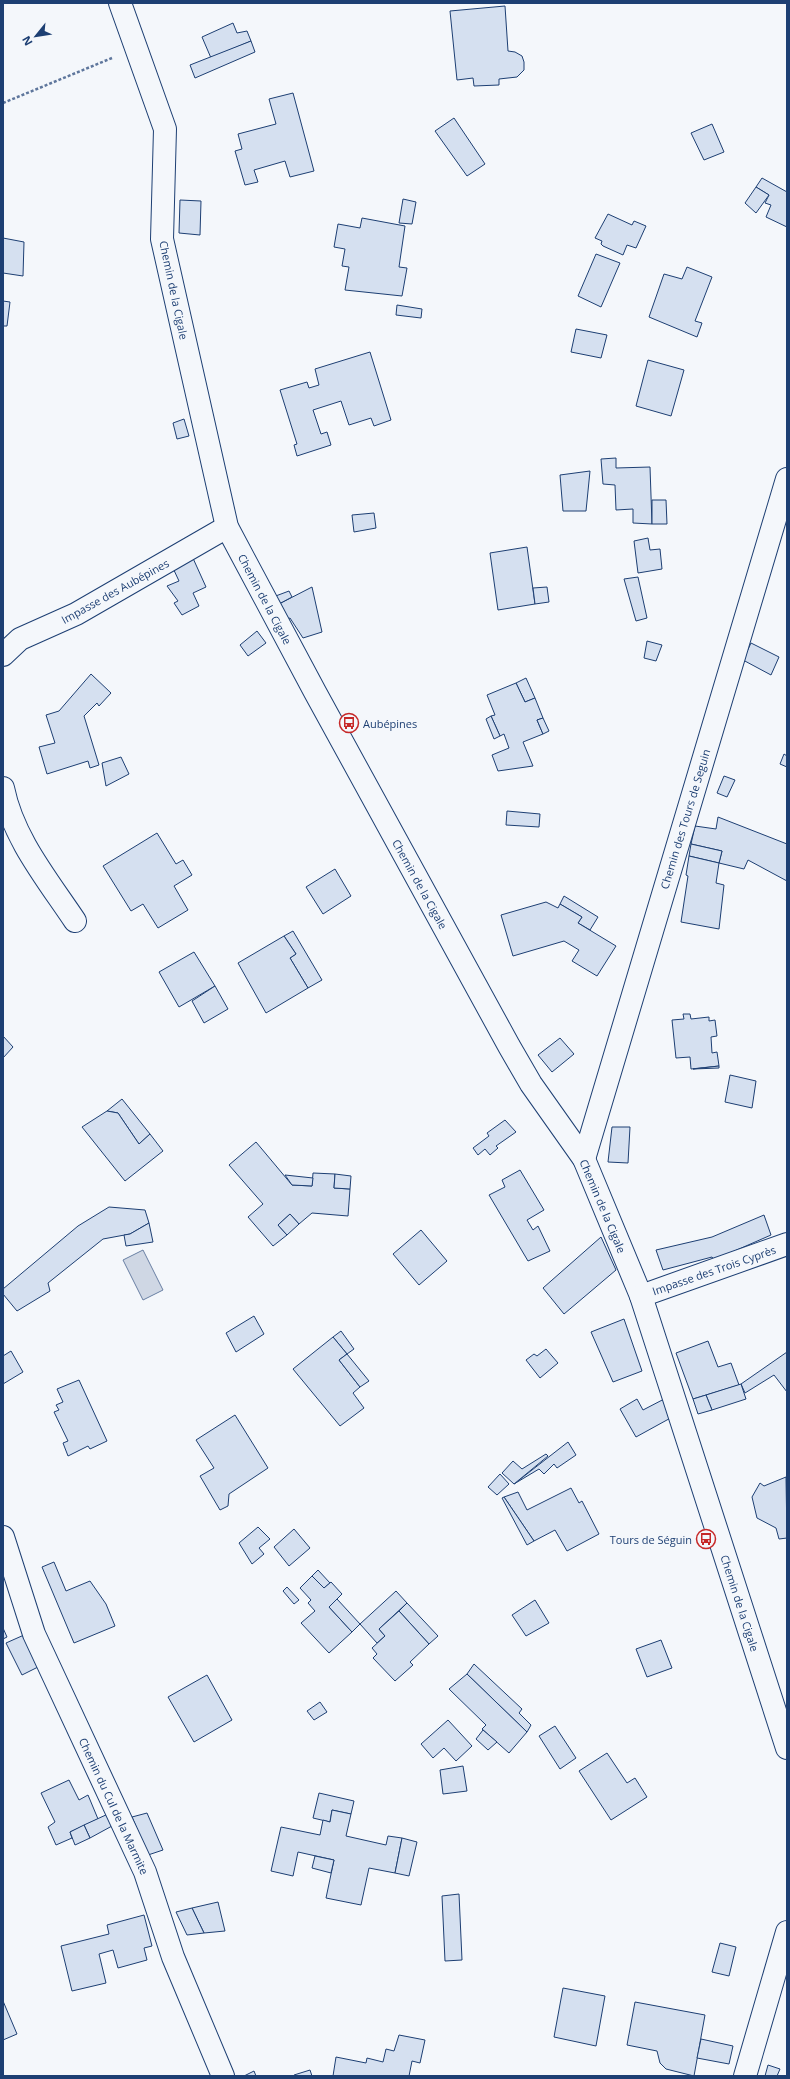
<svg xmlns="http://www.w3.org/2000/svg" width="790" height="2079" font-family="'Open Sans',sans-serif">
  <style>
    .water { fill: #cfd7e4; stroke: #687fa3 }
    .building { fill: #d5e0f0; stroke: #1d3f73 }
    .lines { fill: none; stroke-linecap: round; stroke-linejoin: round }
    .street-casing { stroke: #1d3f73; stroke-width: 24 }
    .path { stroke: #5e769c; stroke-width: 2.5; stroke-dasharray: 3 2; stroke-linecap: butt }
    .street { stroke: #f4f7fb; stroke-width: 22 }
    .labels { text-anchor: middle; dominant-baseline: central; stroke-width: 3; stroke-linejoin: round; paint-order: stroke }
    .street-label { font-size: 11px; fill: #1d3f73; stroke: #f4f7fb }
    .poi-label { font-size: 11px; fill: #1d3f73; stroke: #f4f7fb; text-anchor: start }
  </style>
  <rect width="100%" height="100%" fill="#f4f7fb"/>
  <!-- water -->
  <polygon class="water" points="143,1250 163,1290 143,1300 123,1260"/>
  <!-- building -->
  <g class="building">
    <polygon points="505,6 508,51 515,52 522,56 524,62 524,70 517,77 499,79 499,85 474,86 473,78 457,80 450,11"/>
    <polygon points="233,23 237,33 247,31 251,41 211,58 202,37"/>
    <polygon points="251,41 255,52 195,78 190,65"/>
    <polygon points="293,93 314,171 290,177 285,161 254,170 258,182 245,185 235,151 242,149 238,134 276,124 269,99"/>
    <polygon points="454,118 485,164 467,176 435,131"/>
    <polygon points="712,124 724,152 704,160 691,133"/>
    <polygon points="762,178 787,192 787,227 766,217 771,205 765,203 769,195 756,187"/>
    <polygon points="756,187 769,195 756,213 745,203"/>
    <polygon points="403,199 416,202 412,224 399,223"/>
    <polygon points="180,200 201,201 200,235 179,233"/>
    <polygon points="608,214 632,225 634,221 646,226 636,248 627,245 623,255 603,246 601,244 602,241 595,238"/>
    <polygon points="362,218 405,226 399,267 407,268 402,296 345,290 349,267 342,266 345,249 334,247 338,224 360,228"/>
    <polygon points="3,238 24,242 23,276 3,273"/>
    <polygon points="596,254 620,263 601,307 578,296"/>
    <polygon points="687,267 712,277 695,321 702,323 697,337 649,317 664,274 682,279"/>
    <polygon points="3,301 10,302 7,326 3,326"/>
    <polygon points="397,305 422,309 421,318 396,315"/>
    <polygon points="576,329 607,335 601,358 571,352"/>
    <polygon points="370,352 391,420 374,426 371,418 349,425 341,401 313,410 321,434 327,432 331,445 297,456 294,445 297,444 280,390 307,382 309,388 319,385 315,369"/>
    <polygon points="648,360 684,370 671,416 636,406"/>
    <polygon points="184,419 189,436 177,439 173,423"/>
    <polygon points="616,458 616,468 650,467 652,524 633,523 633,509 616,510 615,485 603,484 601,459"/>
    <polygon points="590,471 586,511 563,511 560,475"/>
    <polygon points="652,500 666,500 667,524 652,524"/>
    <polygon points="374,513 376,528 354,532 352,515"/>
    <polygon points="648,538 650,550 660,549 662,569 638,573 634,541"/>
    <polygon points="527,547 535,604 498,610 490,553"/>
    <polygon points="192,556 206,587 193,593 199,606 182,615 174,603 178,601 167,586 179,581 172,566"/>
    <polygon points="638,577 647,618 636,621 624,579"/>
    <polygon points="312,587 322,632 303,638 290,618 285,620 277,605"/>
    <polygon points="547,587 549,602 535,604 533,588"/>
    <polygon points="289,591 292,597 277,605 273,597"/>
    <polygon points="257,631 266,643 248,656 240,645"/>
    <polygon points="647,641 662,645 656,661 644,658"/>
    <polygon points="751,643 779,657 771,675 743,660"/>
    <polygon points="91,674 111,693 99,706 97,703 84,716 99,765 90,768 88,761 47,774 39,747 55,743 46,715 59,711"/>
    <polygon points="526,678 535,698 525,702 516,683"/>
    <polygon points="516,683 525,702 535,698 543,718 537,720 543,734 523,742 533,766 498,771 492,755 509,748 504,734 500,736 491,716 495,715 487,695"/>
    <polygon points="491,716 500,736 494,739 486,719"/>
    <polygon points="543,718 549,731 543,734 537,720"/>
    <polygon points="784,754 787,756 787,767 780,764"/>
    <polygon points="121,757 129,774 106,786 102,763"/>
    <polygon points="724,776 735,780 727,797 717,793"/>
    <polygon points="507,811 540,814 539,827 506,825"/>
    <polygon points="718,817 787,844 787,881 748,860 744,869 719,863 722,851 691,844 695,826 716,829"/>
    <polygon points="157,833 176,864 183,860 192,875 174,886 188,910 158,928 143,904 131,911 103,866"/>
    <polygon points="691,844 722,851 719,863 689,856"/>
    <polygon points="689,856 719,863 716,883 724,885 719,929 681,922 688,876 686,875"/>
    <polygon points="335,869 351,896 323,914 306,887"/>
    <polygon points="564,896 598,917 590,930 578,923 582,917 560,904"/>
    <polygon points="546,902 558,908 560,904 582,917 578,923 616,946 597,976 572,961 579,950 564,941 513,956 501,915"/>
    <polygon points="293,931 322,980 308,988 290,958 296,954 284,936"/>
    <polygon points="284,936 296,954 290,958 308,988 266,1013 238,963"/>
    <polygon points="194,952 215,986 179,1007 159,972"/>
    <polygon points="215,986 228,1009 204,1023 192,1001"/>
    <polygon points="683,1014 690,1014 691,1019 709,1017 709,1021 715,1020 717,1036 711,1037 712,1053 717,1052 719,1066 691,1069 690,1057 676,1058 672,1020 684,1019"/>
    <polygon points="3,1036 13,1047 3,1058"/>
    <polygon points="560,1038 574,1054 552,1072 538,1055"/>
    <polygon points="719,1066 719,1068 693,1069"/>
    <polygon points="730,1075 756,1081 752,1108 725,1102"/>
    <polygon points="122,1099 150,1134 139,1144 118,1113 107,1111"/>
    <polygon points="107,1111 118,1113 139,1144 150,1134 163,1151 125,1181 82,1127"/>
    <polygon points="505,1120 516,1132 496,1146 498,1148 490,1155 485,1149 478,1155 473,1148 489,1136 487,1133"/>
    <polygon points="612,1127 630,1127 628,1163 608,1162"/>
    <polygon points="256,1142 292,1185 312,1186 313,1173 335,1174 334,1188 350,1189 348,1216 312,1213 299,1224 290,1214 278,1225 287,1235 273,1246 248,1217 263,1204 229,1165"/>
    <polygon points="520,1170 544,1210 527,1220 533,1230 538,1226 550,1251 528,1261 489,1195 505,1187 502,1180"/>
    <polygon points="335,1174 351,1176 350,1189 334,1188"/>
    <polygon points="285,1175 313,1178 312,1186 292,1185"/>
    <polygon points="109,1207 145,1210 149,1223 130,1234 103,1239 48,1283 50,1291 17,1311 3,1294 3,1289 78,1226"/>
    <polygon points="290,1214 299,1224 287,1235 278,1225"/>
    <polygon points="764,1215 771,1235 714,1260 712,1257 663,1270 656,1250 712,1237"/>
    <polygon points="149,1223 153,1242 126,1246 124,1235 130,1234"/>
    <polygon points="421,1230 447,1261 419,1285 393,1254"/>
    <polygon points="601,1237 616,1270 564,1314 543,1288"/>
    <polygon points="254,1316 264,1334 236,1352 226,1333"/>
    <polygon points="624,1319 642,1371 613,1382 591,1332"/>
    <polygon points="341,1331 354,1349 347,1354 333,1337"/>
    <polygon points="333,1337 347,1354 339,1360 360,1387 353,1393 364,1408 340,1426 293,1369"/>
    <polygon points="708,1341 718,1367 731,1363 739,1385 693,1399 676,1353"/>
    <polygon points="546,1349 558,1363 540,1378 526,1360 534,1354 537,1356"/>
    <polygon points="11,1351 23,1372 3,1384 3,1356"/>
    <polygon points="787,1352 787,1392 774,1375 745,1393 741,1384"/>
    <polygon points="347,1354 369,1381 360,1387 339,1360"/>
    <polygon points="79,1380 107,1441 90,1449 88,1446 68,1456 63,1443 68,1441 54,1412 59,1410 56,1405 63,1402 57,1389"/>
    <polygon points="741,1384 746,1399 712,1410 706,1395"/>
    <polygon points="706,1395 712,1410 698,1414 693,1399"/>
    <polygon points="668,1397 676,1415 636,1437 620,1409 637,1399 643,1410"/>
    <polygon points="235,1415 268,1468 229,1494 228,1506 220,1510 200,1476 214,1468 196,1440"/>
    <polygon points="568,1442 576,1455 557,1468 554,1464 544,1474 539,1469 514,1484"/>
    <polygon points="546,1454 548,1456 514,1484 502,1473 513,1461 522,1469"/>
    <polygon points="500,1474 509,1484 497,1495 488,1487"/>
    <polygon points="786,1477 787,1538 779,1539 776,1528 757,1518 752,1497 760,1483 764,1486"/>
    <polygon points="571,1488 579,1503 582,1501 599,1534 567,1551 555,1530 534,1541 504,1497 518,1492 527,1510"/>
    <polygon points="504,1497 534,1541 527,1545 502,1498"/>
    <polygon points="258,1527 270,1539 259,1548 264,1554 252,1564 239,1543"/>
    <polygon points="294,1529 310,1548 289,1566 274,1547"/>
    <polygon points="54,1562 66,1591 90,1581 106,1604 115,1626 74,1643 42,1567"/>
    <polygon points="318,1570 330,1583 324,1588 312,1576"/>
    <polygon points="312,1576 324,1588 331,1582 342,1594 329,1607 352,1632 329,1653 301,1623 315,1611 308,1603 311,1600 300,1588"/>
    <polygon points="287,1587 299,1600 294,1604 283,1591"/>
    <polygon points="396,1591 407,1603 379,1629 385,1636 377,1643 360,1624"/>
    <polygon points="337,1599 360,1624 352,1632 329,1607"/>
    <polygon points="535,1600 549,1623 526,1636 512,1615"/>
    <polygon points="407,1603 438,1636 429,1644 399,1611"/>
    <polygon points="399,1611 429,1644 410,1662 413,1665 395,1681 373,1658 377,1654 372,1648 385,1636 379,1629"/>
    <polygon points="3,1628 7,1637 3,1639"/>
    <polygon points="24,1635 38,1667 22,1675 6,1643"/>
    <polygon points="661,1640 672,1668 647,1677 636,1649"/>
    <polygon points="474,1664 522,1709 519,1713 531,1725 527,1732 467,1674"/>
    <polygon points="467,1674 527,1732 509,1753 482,1729 486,1725 449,1689"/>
    <polygon points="207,1675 232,1720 194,1742 168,1697"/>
    <polygon points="320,1702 327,1712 314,1720 307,1711"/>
    <polygon points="448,1720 472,1746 456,1761 444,1748 433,1758 421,1744"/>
    <polygon points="555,1726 576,1758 560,1769 539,1736"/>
    <polygon points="483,1730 497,1742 488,1750 476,1739"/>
    <polygon points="607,1753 627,1783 635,1778 647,1797 611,1820 579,1771"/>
    <polygon points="463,1766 467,1791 443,1794 440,1770"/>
    <polygon points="69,1780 79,1800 88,1795 98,1819 70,1832 72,1838 56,1845 48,1827 55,1822 41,1793"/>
    <polygon points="319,1793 354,1801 351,1814 332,1810 330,1822 313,1818"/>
    <polygon points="332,1810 351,1814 346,1836 386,1845 388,1836 402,1838 395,1873 369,1868 361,1905 326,1898 334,1860 298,1852 293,1876 271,1871 281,1827 320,1835 323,1820 330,1822"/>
    <polygon points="147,1813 163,1850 148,1855 132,1817"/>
    <polygon points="108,1814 112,1826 90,1838 84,1825"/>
    <polygon points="84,1825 90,1838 75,1845 70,1832"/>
    <polygon points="402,1838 417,1842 409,1876 395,1873"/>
    <polygon points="315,1856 334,1860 331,1873 312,1868"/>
    <polygon points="459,1894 462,1960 445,1961 442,1896"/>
    <polygon points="218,1902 225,1931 204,1933 192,1908"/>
    <polygon points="192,1908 204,1933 187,1935 176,1912"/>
    <polygon points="144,1915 152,1946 144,1948 147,1960 118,1968 113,1950 99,1954 106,1983 72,1991 61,1946 109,1934 107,1925"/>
    <polygon points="720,1943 736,1947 729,1976 712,1972"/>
    <polygon points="563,1988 605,1996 596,2046 554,2037"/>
    <polygon points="3,2001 17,2034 3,2040"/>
    <polygon points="635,2002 705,2015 694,2076 666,2069 660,2063 657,2051 627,2045"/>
    <polygon points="399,2035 425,2040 420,2063 412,2061 409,2076 333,2076 336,2057 366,2063 367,2058 383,2062 386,2049 394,2051"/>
    <polygon points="701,2039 733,2046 729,2064 697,2058"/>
    <polygon points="768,2065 780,2069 777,2076 765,2076"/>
    <polygon points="310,2070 312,2076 295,2076 294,2075"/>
    <polygon points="254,2071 256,2076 244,2076"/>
  </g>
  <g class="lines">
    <!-- street casing -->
    <g class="street-casing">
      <g id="street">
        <polyline points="120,3 165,129 162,239 227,527 315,692 509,1046 531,1084 584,1159 641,1296 787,1748"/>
        <polyline points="3,655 20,639 76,614 227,527"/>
        <path d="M3,788C13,838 47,879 75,921"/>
        <polyline points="584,1159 787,479"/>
        <polyline points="641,1296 787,1244"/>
        <polyline points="3,1537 34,1634 145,1872 173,1957 223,2076"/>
        <polyline points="745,2076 787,1932"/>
      </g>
    </g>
    <!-- path -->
    <polyline class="path" points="3,103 112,58"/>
    <!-- street -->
    <use href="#street" class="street"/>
  </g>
  <!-- icons -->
  <defs>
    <g id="bus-ring" transform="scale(1)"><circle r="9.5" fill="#f4f7fb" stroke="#c62828" stroke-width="1.5"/><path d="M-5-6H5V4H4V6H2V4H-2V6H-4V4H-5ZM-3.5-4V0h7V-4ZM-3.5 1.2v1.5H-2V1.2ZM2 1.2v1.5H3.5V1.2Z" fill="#c62828"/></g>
  </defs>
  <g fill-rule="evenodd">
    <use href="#bus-ring" x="349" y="723"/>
    <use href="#bus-ring" x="706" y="1539"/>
  </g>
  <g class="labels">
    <!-- street labels -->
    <g class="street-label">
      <text transform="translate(174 290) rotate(78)">Chemin de la Cigale</text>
      <text transform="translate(115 591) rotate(-29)">Impasse des Aubépines</text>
      <text transform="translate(265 599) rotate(62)">Chemin de la Cigale</text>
      <text transform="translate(685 819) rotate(-73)">Chemin des Tours de Seguin</text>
      <text transform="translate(420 884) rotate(61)">Chemin de la Cigale</text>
      <text transform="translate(603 1206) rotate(67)">Chemin de la Cigale</text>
      <text transform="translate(714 1270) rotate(-19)">Impasse des Trois Cyprès</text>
      <text transform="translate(740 1603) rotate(72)">Chemin de la Cigale</text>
      <text transform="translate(114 1806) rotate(65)">Chemin du Cul de la Marmite</text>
    </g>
    <!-- poi labels -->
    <g class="poi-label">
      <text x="363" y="723">Aubépines</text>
      <text x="692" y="1539" text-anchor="end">Tours de Séguin</text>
    </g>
  </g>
  <!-- border -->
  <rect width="790" height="2079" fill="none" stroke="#1d3f73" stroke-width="8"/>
  <!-- north arrow -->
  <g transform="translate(36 36) rotate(240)" stroke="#f4f7fb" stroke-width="3" paint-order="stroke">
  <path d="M0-3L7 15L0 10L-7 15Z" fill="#1d3f73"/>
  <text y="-6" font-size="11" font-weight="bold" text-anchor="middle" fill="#1d3f73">N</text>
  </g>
</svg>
